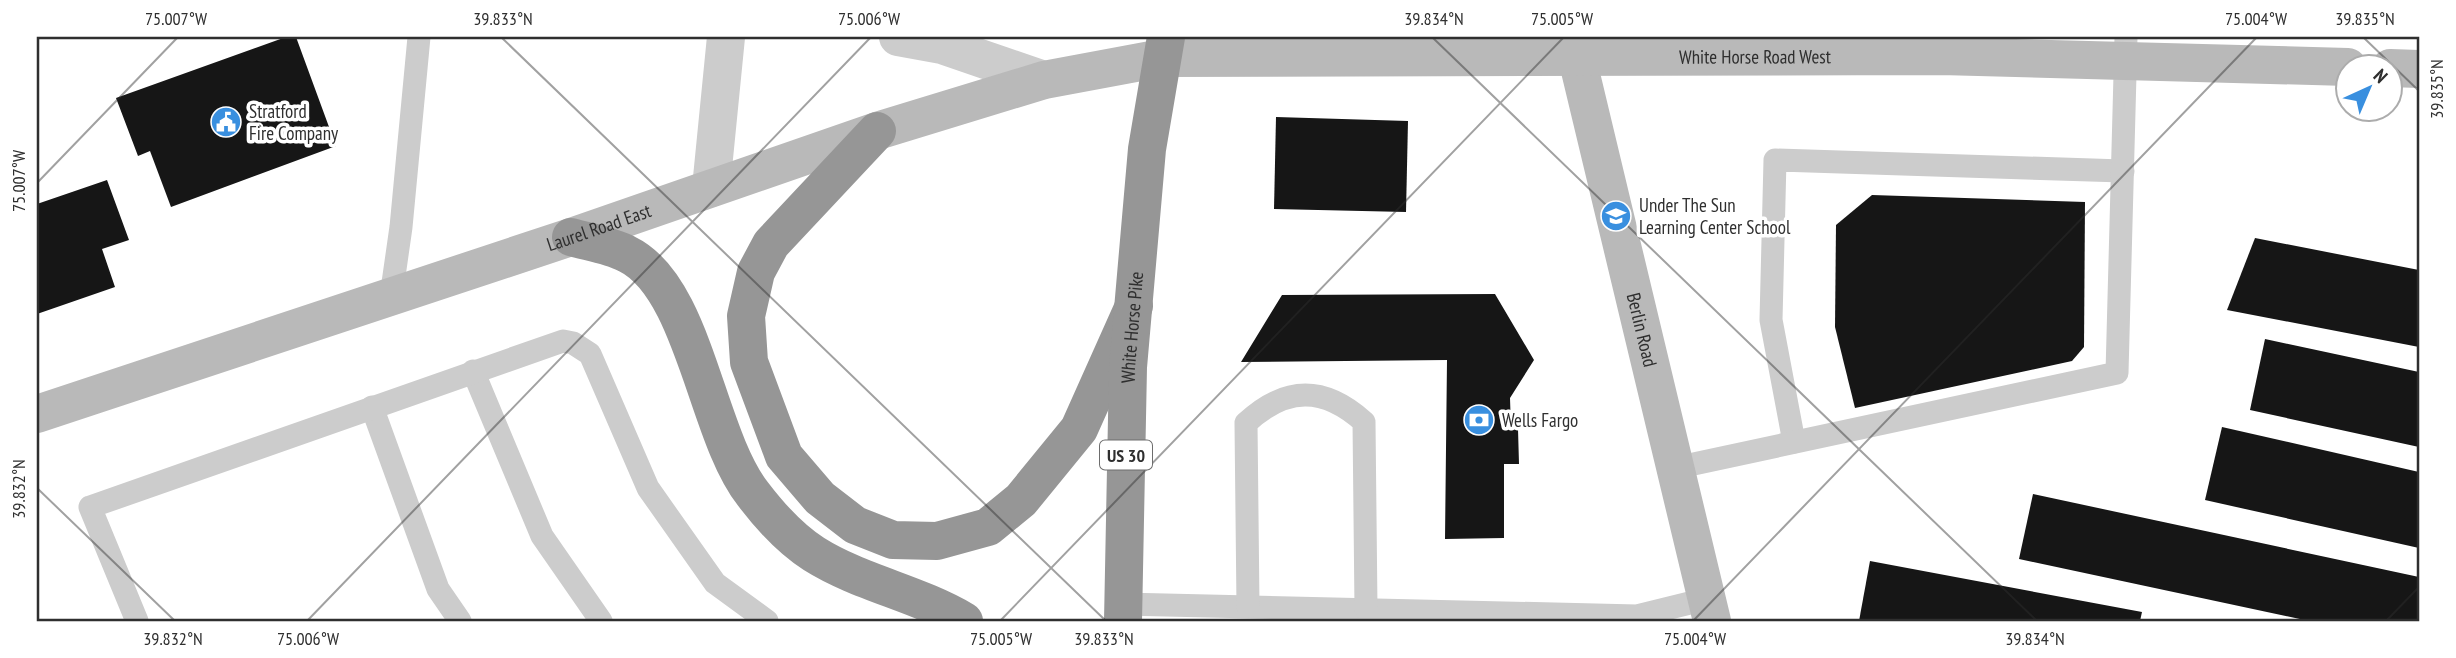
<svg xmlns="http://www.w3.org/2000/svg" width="2456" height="658" font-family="'PT Sans Narrow',sans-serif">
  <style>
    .building { fill: #161616 }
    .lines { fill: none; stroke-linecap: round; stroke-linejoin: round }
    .lane { stroke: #ccc; stroke-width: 23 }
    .street { stroke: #ccc; stroke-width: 38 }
    .secondary { stroke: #b9b9b9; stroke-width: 38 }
    .highway { stroke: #969696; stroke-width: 38 }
    .ticks { fill: none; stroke: #2f2f2f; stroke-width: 2; stroke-opacity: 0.45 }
    .labels { text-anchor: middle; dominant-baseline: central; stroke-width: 7; stroke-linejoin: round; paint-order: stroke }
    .shield { fill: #fff; stroke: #6d6d6d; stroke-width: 2 }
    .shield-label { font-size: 18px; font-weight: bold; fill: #2f2f2f }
    .street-label { font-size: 19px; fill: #2f2f2f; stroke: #fff }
    .poi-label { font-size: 19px; fill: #2f2f2f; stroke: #fff; text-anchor: start }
    .neatline { fill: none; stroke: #2f2f2f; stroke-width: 2.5 }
    .ticks-label { font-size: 18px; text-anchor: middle; fill: #2f2f2f }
  </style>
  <rect width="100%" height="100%" fill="#fff"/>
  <!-- building -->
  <g class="building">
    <polygon points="286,37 296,37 336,146 171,207 150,151 138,156 116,98"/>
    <polygon points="1276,117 1408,121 1406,212 1274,209"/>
    <polygon points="107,180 129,240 102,249 115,287 37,314 37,204"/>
    <polygon points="1872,195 2085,202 2084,347 2072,361 1855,408 1835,327 1836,225"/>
    <polygon points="2255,238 2419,270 2419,347 2227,310"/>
    <polygon points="1495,294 1534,360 1510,398 1511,429 1518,429 1519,464 1504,464 1504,538 1445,539 1447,360 1241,362 1282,295"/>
    <polygon points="2265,339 2419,372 2419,447 2250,410"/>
    <polygon points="2222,427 2419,472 2419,548 2205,500"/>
    <polygon points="2033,494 2419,577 2419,621 2309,621 2019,559"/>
    <polygon points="1870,561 2142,612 2140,621 1859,621"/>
  </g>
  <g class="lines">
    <!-- lane -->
    <g class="lane">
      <polyline points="391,297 401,227 419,37"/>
      <polyline points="473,371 542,536 601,621"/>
      <polyline points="372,407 438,589 460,621"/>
      <polyline points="1794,442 1771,320 1775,160 2123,171"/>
      <polyline points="1675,468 2117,373 2126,37"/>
      <polyline points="1123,604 1637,616 1706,599"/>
      <path d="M1248,606L1246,423C1286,386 1324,386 1364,422L1366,609"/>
      <polyline points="137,621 90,507 563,341 573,343 590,354 648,488 715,583 767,621"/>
    </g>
    <!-- street -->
    <g class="street">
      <polyline points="898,37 942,45 1044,80"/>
      <polyline points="711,188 726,37"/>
    </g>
    <!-- secondary -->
    <g class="secondary">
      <path id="s1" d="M1572,37L1712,621"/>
      <polyline points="2390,68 2419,69"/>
      <path id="s2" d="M37,414L571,237L877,131L1044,80L1162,58L1941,56L2348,67"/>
    </g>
    <!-- highway -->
    <g class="highway">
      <polyline points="877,131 771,244 756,272 746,316 749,362 784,456 820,498 855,525 893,540 937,541 988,527 1021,500 1079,429 1134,306"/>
      <path d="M571,237C588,242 610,245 627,254C695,287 706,435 753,494C769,515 792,540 814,554C860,583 917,593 964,621"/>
      <path id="s3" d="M1123,621L1128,367L1147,149L1166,37"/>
    </g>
  </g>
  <!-- ticks -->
  <path class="ticks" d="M501,37L1106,621M1432,37L2037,621M2363,37L2419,91M37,183L178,37M37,488L175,621M307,621L871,37M1000,621L1564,37M1693,621L2257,37M2386,621L2419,587"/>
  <!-- icons -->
  <defs>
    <g id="civic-disc" transform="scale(1.575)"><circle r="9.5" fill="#398fdf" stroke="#fff"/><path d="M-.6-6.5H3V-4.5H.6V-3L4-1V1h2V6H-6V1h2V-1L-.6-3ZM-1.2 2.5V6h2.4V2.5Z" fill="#fff"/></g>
    <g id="school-disc" transform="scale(1.575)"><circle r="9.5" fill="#398fdf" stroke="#fff"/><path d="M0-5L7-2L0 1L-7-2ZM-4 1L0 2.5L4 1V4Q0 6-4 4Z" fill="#fff"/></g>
    <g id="bank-disc" transform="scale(1.575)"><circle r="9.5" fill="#398fdf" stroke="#fff"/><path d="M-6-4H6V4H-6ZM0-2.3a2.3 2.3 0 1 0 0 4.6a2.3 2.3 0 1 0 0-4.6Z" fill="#fff"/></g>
  </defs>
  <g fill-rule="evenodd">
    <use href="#civic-disc" x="226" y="122"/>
    <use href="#school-disc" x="1616" y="216"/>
    <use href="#bank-disc" x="1479" y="420"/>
  </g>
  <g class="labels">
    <!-- shield labels -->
    <rect class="shield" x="1100" y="440.5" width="52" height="29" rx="5"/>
    <g class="shield-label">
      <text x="1126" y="455">US 30</text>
    </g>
    <!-- street labels -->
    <g class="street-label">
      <text stroke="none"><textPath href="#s2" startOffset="1774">White Horse Road West</textPath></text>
      <text stroke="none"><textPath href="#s2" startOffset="592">Laurel Road East</textPath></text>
      <text stroke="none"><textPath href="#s3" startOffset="294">White Horse Pike</textPath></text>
      <text stroke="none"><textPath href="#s1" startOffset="301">Berlin Road</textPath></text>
    </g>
    <!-- poi labels -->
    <g class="poi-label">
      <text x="249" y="111">Stratford<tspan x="249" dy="22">Fire Company</tspan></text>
      <text x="1639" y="205">Under The Sun<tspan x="1639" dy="22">Learning Center School</tspan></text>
      <text x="1502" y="420">Wells Fargo</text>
    </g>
  </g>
  <!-- border -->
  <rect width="2456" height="658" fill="none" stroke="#ffffff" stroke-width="77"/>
  <!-- north arrow -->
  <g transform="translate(2369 88) rotate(44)"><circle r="33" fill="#ffffff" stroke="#acacac" stroke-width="2"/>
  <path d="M0-5L12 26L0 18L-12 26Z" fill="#398fdf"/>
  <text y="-10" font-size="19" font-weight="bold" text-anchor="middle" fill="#2f2f2f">N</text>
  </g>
  <rect x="38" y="38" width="2380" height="582" class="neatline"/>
  <g class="ticks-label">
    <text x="176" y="25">75.007°W</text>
    <text x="503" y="25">39.833°N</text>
    <text x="869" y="25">75.006°W</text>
    <text x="1434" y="25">39.834°N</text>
    <text x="1562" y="25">75.005°W</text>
    <text x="2256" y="25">75.004°W</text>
    <text x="2365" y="25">39.835°N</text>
    <text transform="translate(2437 89) rotate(-90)" y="6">39.835°N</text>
    <text transform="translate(19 181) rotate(-90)" y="6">75.007°W</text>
    <text transform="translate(19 489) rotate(-90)" y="6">39.832°N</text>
    <text x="173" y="645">39.832°N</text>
    <text x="308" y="645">75.006°W</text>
    <text x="1001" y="645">75.005°W</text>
    <text x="1104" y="645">39.833°N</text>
    <text x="1695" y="645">75.004°W</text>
    <text x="2035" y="645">39.834°N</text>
  </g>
</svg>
